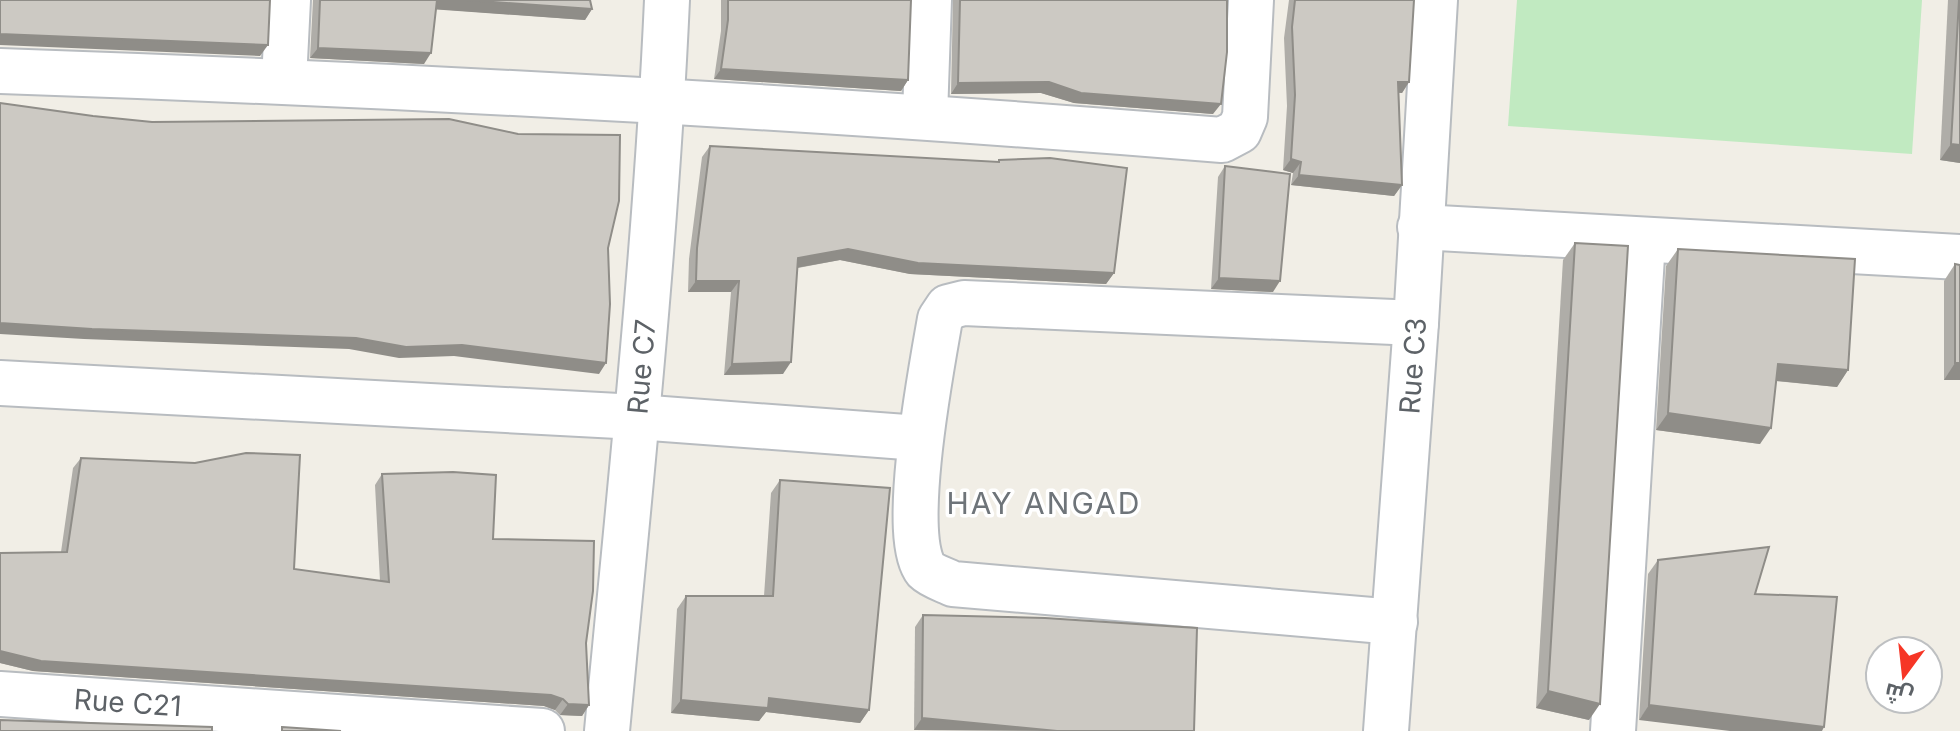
<svg xmlns="http://www.w3.org/2000/svg" width="1960" height="731" font-family="Inter,Cairo,sans-serif">
  <style>
    .green { fill: #c1eac1 }
    .lines { fill: none; stroke-linecap: round; stroke-linejoin: round }
    .minor-casing { stroke: #b8bcc0; stroke-width: 48 }
    .minor { stroke: #fff; stroke-width: 44 }
    .wall { fill: #afada8 }
    .shaded-wall { fill: #8f8d88 }
    .building { fill: #ccc9c3; stroke: #8f8d88; stroke-width: 2 }
    .labels { text-anchor: middle; dominant-baseline: central; stroke-width: 7; stroke-linejoin: round; paint-order: stroke }
    .street-label { font-size: 28px; fill: #5d6267; stroke: #fff }
    .neighbourhood-label { font-size: 30px; letter-spacing: 2px; fill: #6e7479; stroke: #fff }
  </style>
  <rect width="100%" height="100%" fill="#f1eee6"/>
  <!-- green -->
  <polygon class="green" points="1517,0 1922,0 1912,154 1508,126"/>
  <g class="lines">
    <!-- minor casing -->
    <g class="minor-casing">
      <g id="minor">
        <path d="M0,71C408,85 816,107 1222,140L1239,131L1245,117L1251,0"/>
        <polyline points="284,81 288,0"/>
        <polyline points="925,116 929,0"/>
        <polyline points="1420,227 1960,257"/>
        <polyline points="0,383 637,417 919,438"/>
        <path d="M1395,622L953,584C945,580 932,576 926,570C899,537 932,365 940,319L948,307L964,303L1416,323"/>
        <path id="s1" d="M0,694L542,731"/>
        <path id="s2" d="M607,731C630,488 656,244 667,0"/>
        <path id="s3" d="M1386,731L1416,323L1435,0"/>
        <polyline points="1613,731 1643,240"/>
      </g>
    </g>
    <!-- minor -->
    <use href="#minor" class="minor"/>
  </g>
  <!-- wall -->
  <g class="wall">
    <polygon points="313,0 590,0 592,9 585,20 436,9 424,64 310,58"/>
    <polygon points="721,0 911,0 908,80 901,91 714,79 721,31"/>
    <polygon points="953,0 1227,0 1213,114 1074,103 1041,93 951,94"/>
    <polygon points="1289,0 1414,0 1409,82 1402,93 1399,93 1402,185 1394,196 1291,185 1293,173 1283,170 1287,106 1284,38"/>
    <polygon points="1948,0 1960,0 1960,163 1940,160"/>
    <polygon points="710,146 997,162 999,160 1114,273 1106,284 910,274 840,260 798,268 783,374 724,375 731,292 688,292 689,259 702,157"/>
    <polygon points="1225,166 1273,292 1211,289 1218,177"/>
    <polygon points="1575,243 1589,720 1536,708 1563,260"/>
    <polygon points="1678,249 1848,370 1837,387 1776,381 1760,444 1656,430 1666,266"/>
    <polygon points="1955,264 1960,380 1944,380 1944,281"/>
    <polygon points="81,458 294,569 380,581 375,485 382,474 493,539 586,643 589,705 582,716 560,715 555,710 544,706 33,671 0,663 0,553 61,552 73,468"/>
    <polygon points="780,480 869,710 860,723 766,712 759,721 671,713 677,609 686,596 764,596 771,493"/>
    <polygon points="1769,547 1639,720 1648,574 1658,560"/>
    <polygon points="923,615 1194,731 914,730 915,627"/>
  </g>
  <!-- shaded-wall -->
  <g class="shaded-wall">
    <polygon points="436,0 466,0 592,9 585,20 430,9"/>
    <polygon points="0,34 268,45 260,56 0,45"/>
    <polygon points="318,48 431,53 424,64 310,58"/>
    <polygon points="721,69 908,80 901,91 714,79"/>
    <polygon points="1049,82 1221,104 1213,114 1074,103 1041,93 951,94 958,83"/>
    <polygon points="1398,82 1409,82 1402,93 1391,92"/>
    <polygon points="1951,144 1960,145 1960,163 1940,160"/>
    <polygon points="1291,159 1301,162 1293,173 1283,170"/>
    <polygon points="1299,175 1402,185 1394,196 1291,185"/>
    <polygon points="848,249 1114,273 1106,284 910,274 840,260 790,269 798,258"/>
    <polygon points="1219,278 1280,281 1273,292 1211,289"/>
    <polygon points="696,281 739,281 731,292 688,292"/>
    <polygon points="0,323 356,338 462,345 606,363 599,374 454,356 399,358 349,349 84,339 0,334"/>
    <polygon points="791,362 783,374 724,375 732,364"/>
    <polygon points="1955,363 1960,363 1960,380 1944,380"/>
    <polygon points="1778,364 1848,370 1837,387 1767,380"/>
    <polygon points="1668,413 1771,428 1760,444 1656,430"/>
    <polygon points="0,651 551,695 563,699 555,710 544,706 33,671 0,663"/>
    <polygon points="1548,691 1600,704 1589,720 1536,708"/>
    <polygon points="769,698 869,710 860,723 766,712 759,721 671,713 681,700"/>
    <polygon points="568,704 589,705 582,716 560,715"/>
    <polygon points="1649,705 1824,727 1822,731 1730,731 1639,720"/>
    <polygon points="922,718 1057,731 914,730"/>
  </g>
  <!-- building -->
  <g class="building">
    <polygon points="0,0 270,0 268,45 0,34"/>
    <polygon points="320,0 437,0 431,53 318,48"/>
    <polygon points="466,0 590,0 592,9"/>
    <polygon points="728,0 911,0 908,80 721,69 728,20"/>
    <polygon points="960,0 1227,0 1227,52 1221,104 1081,93 1049,82 958,83"/>
    <polygon points="1295,0 1414,0 1409,82 1398,82 1402,185 1299,175 1301,162 1291,159 1295,95 1292,27"/>
    <polygon points="1959,0 1960,0 1960,145 1951,144"/>
    <polygon points="0,103 93,116 152,122 449,119 518,134 620,135 619,201 608,248 610,304 606,363 462,345 406,347 356,338 92,329 0,323"/>
    <polygon points="710,146 999,162 999,160 1050,158 1127,168 1114,273 918,263 848,249 798,258 791,362 732,364 739,281 696,281 697,248"/>
    <polygon points="1225,166 1290,174 1280,281 1219,278"/>
    <polygon points="1575,243 1628,246 1600,704 1548,691"/>
    <polygon points="1678,249 1855,259 1848,370 1778,364 1771,428 1668,413"/>
    <polygon points="1955,264 1960,265 1960,363 1955,363"/>
    <polygon points="246,453 300,455 294,569 389,582 382,474 453,472 496,475 493,539 594,541 593,591 586,643 589,705 568,704 563,699 551,695 41,661 0,651 0,553 67,552 81,458 195,463"/>
    <polygon points="780,480 890,488 869,710 769,698 768,708 681,700 686,596 773,596"/>
    <polygon points="1769,547 1755,594 1837,597 1824,727 1649,705 1658,560"/>
    <polygon points="923,615 1045,618 1197,628 1194,731 1057,731 922,718"/>
    <polygon points="0,720 212,727 212,731 0,731"/>
    <polygon points="282,727 341,731 282,731"/>
  </g>
  <g class="labels">
    <!-- street labels -->
    <g class="street-label">
      <text stroke="none"><textPath href="#s2" startOffset="366">Rue C7</textPath></text>
      <text stroke="none"><textPath href="#s3" startOffset="366">Rue C3</textPath></text>
      <text stroke="none"><textPath href="#s1" startOffset="128">Rue C21</textPath></text>
    </g>
    <!-- neighbourhood labels -->
    <g class="neighbourhood-label">
      <text x="1044" y="503">HAY ANGAD</text>
    </g>
  </g>
  <!-- north arrow -->
  <g transform="translate(1904 675) rotate(195)"><circle r="38" fill="#ffffff" stroke="#bec0c2" stroke-width="2"/>
  <path d="M0-6L14 30L0 20L-14 30Z" fill="#f63626"/>
  <text y="-12" font-size="22" font-weight="bold" text-anchor="middle" fill="#5d6267">ش</text>
  </g>
</svg>
